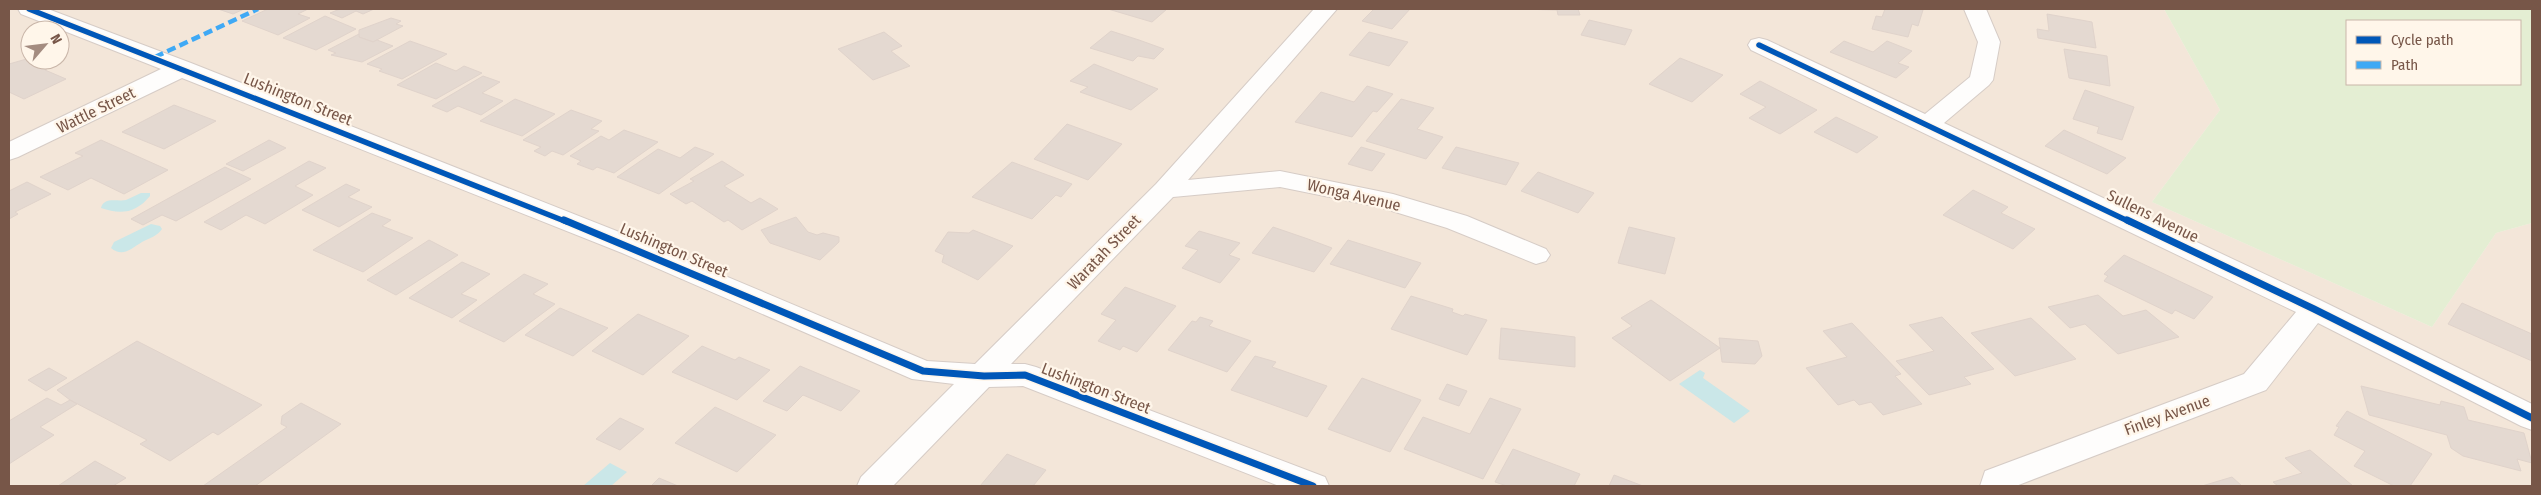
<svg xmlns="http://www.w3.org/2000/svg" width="2541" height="495" font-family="'Fira Sans Condensed',sans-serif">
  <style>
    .residential { fill: #f3e6d9; fill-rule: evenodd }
    .green { fill: #e4eed3; fill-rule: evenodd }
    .water { fill: #cae7e8 }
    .building { fill: #e4d9d1; stroke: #e0d3cb }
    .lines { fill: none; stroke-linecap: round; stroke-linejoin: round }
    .minor-casing { stroke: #d6ccc6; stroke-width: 2 }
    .minor { fill: #fefdfc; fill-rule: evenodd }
    .quiet { stroke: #3fa9f5; stroke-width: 4.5; stroke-dasharray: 9 4.5; stroke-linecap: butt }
    .cycleway-far1-casing { stroke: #fff6ea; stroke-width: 8 }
    .cycleway-casing { stroke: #fff6ea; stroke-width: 10 }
    .cycleway-far1 { stroke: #0057b8; stroke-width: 5.5 }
    .cycleway { stroke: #0057b8; stroke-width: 7 }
    .labels { text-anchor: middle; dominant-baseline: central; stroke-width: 4.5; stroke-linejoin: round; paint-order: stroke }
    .street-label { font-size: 16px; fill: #775648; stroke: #fff6ea }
  </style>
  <rect width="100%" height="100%" fill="#f7f1e9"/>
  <!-- residential -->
  <path class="residential" d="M9,9H2164L2220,110L2152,202L2432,327L2496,233L2532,223V486H9ZM30,30H60V60H30Z"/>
  <!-- green -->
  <path class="green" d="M2164,9H2532V223L2496,233L2432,327L2152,202L2220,110ZM2347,21H2520V84H2347Z"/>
  <!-- water -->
  <g class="water">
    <path d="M141,193H150V196C136,213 121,215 101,208C104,196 117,202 126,200C131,198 136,195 141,193Z"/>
    <path d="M151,224L160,226L162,229C157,236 150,238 142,242C132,248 123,258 111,248L114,242Z"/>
    <polygon points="1700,370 1705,373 1703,378 1750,411 1734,423 1679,384"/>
    <polygon points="610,463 627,472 611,486 583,486"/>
  </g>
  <!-- building -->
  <g class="building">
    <polygon points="218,9 244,9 233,14"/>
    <polygon points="268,9 308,9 298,14 310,18 278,35 242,21"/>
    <polygon points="340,9 374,9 363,14 356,11 342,18 330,13"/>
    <polygon points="1108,9 1167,9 1152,22"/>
    <polygon points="1374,9 1410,9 1392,29 1362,21"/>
    <polygon points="1517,9 1578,9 1580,15 1558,15 1557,10"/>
    <polygon points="1885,9 1920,9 1923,10 1918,26 1912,24 1908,37 1872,29 1876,16 1882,17"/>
    <polygon points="2047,14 2092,22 2096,48 2038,38 2037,29 2049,31"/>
    <polygon points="325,16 356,29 316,50 283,38"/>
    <polygon points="391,18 401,21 396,24 403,26 373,42 359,37 359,30"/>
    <polygon points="1589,20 1632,30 1625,45 1581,35"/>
    <polygon points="1111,31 1139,40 1164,49 1154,59 1138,56 1133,61 1090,48"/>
    <polygon points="884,32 902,46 891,51 910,66 873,80 838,49"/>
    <polygon points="1369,32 1408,42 1389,66 1349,55"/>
    <polygon points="359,34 359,37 373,42 377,40 393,46 362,62 331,55 336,53 328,50"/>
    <polygon points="410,41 447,54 402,79 379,71 382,69 367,64"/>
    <polygon points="1844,41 1873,52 1887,41 1912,51 1898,63 1909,67 1896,78 1830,52"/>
    <polygon points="2064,49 2107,56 2110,86 2069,78"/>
    <polygon points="30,58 32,65 39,62 50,67 45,70 66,79 24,99 9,92 9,64"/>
    <polygon points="1680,58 1723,75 1692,102 1649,84"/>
    <polygon points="436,63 456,71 464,66 482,73 436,99 397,85"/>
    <polygon points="1094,64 1158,89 1131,110 1080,92 1088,87 1070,81"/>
    <polygon points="483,76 500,82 482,93 503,101 481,115 458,106 447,112 432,106"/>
    <polygon points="1760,81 1817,110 1780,134 1749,118 1766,107 1740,94"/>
    <polygon points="1367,86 1393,94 1377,112 1373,111 1352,137 1295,122 1321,92 1354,102"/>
    <polygon points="2085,90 2134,107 2122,140 2097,133 2099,127 2073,119"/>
    <polygon points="515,99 555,114 522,136 480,121"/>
    <polygon points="1401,99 1434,108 1417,129 1443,137 1426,159 1366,141"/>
    <polygon points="174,105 216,121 164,149 122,132"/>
    <polygon points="571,110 602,121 591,129 599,131 563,155 552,151 545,156 534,151 541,147 523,140"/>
    <polygon points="1836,117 1878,137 1857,153 1814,132"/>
    <polygon points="1067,124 1122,144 1088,180 1034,159"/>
    <polygon points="624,130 658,142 614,173 597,167 593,170 577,164 581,161 570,156 601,136 609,140"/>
    <polygon points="2064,130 2126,158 2107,174 2045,146"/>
    <polygon points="101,140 168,170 124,194 91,178 68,190 40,177 83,156 75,153"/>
    <polygon points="269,140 286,148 243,171 226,164"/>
    <polygon points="695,147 714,154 659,194 617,177 658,149 680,158"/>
    <polygon points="1361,147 1385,154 1372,171 1348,164"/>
    <polygon points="1456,147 1519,163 1506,185 1442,168"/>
    <polygon points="309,161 326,168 295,186 313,195 265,224 246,215 221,230 204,222"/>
    <polygon points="722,161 744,175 724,186 751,203 760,198 778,209 742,230 728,220 724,222 692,201 686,204 670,194 694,181 690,179"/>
    <polygon points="1012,162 1072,184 1061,197 1056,195 1032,219 972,197"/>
    <polygon points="225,167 251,179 176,221 162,215 143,225 131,219"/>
    <polygon points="1538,172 1594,193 1578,213 1521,191"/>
    <polygon points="27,182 51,194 15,212 18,214 9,219 9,191"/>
    <polygon points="346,184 360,190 348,197 372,207 339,227 302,210"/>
    <polygon points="1973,190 2008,207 2001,213 2035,229 2013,249 1943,215"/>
    <polygon points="372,213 391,220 382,226 413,238 363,272 313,250"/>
    <polygon points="796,217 808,232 817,235 823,233 839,237 839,242 820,260 770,243 761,230"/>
    <polygon points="1273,227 1308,239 1332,248 1314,272 1252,253"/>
    <polygon points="1629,227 1675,238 1665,274 1618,263"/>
    <polygon points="973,230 1013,246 978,280 942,262 944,255 935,251 948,232 969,233"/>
    <polygon points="1199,231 1240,243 1229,255 1240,259 1220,283 1182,268 1198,250 1185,246"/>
    <polygon points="429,240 458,255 396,295 367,280"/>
    <polygon points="1348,240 1421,263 1405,288 1330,264"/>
    <polygon points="2124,255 2213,297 2194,319 2175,310 2172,314 2104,281 2108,276 2104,274"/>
    <polygon points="462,262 490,274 461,294 477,300 452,318 409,298"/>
    <polygon points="524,274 548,284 533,294 555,304 504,342 459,321"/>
    <polygon points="1125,287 1176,306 1137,352 1123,346 1120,350 1098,341 1116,320 1101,314"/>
    <polygon points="2098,295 2123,316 2146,310 2179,337 2118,354 2085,324 2070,328 2048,307"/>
    <polygon points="1411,296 1453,309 1452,312 1463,316 1465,314 1487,320 1467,355 1391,329"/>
    <polygon points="1651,300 1720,348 1670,381 1612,338 1632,326 1621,318"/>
    <polygon points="2462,303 2532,334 2532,361 2448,324"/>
    <polygon points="560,308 608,328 573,356 525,335"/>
    <polygon points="638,314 689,336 643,375 592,351"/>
    <polygon points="1200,317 1213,321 1209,326 1251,341 1227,372 1168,350 1192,321 1196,322"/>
    <polygon points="1942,317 1994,369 1964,377 1971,384 1929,395 1896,361 1934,351 1909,325"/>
    <polygon points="2031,318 2076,359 2015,376 1971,333"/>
    <polygon points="1852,323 1901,374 1895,376 1922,404 1883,415 1871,402 1859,405 1854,400 1838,405 1806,368 1847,357 1823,331"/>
    <polygon points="1501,328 1575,337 1575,367 1499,359"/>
    <polygon points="1719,338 1758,341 1762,356 1755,364 1722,362"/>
    <polygon points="137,341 262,405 218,435 213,432 170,461 140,444 147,440 70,400 57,390"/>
    <polygon points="702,346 735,360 739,357 770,370 737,400 672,372"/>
    <polygon points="1255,356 1276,362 1272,367 1327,386 1307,417 1231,390"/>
    <polygon points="800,366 860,391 841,411 803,395 787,411 763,401"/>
    <polygon points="49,368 67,378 46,391 28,380"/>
    <polygon points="1362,378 1421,400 1390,452 1328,429"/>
    <polygon points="1447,384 1467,391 1459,406 1439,399"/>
    <polygon points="2361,386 2440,405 2441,401 2464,407 2468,420 2524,433 2532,463 2517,459 2521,471 2463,456 2451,448 2447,435 2369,415"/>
    <polygon points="47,398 61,405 70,400 77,404 40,427 54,435 9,464 9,421"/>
    <polygon points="1490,398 1521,409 1483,479 1404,449 1423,417 1470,434"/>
    <polygon points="301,403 341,424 255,486 203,486 287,427 281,424 282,416"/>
    <polygon points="715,407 776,435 737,472 675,443"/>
    <polygon points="2347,411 2432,454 2410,486 2394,486 2354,466 2365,451 2334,435 2339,427 2336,426"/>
    <polygon points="620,418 644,429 620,450 596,439"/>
    <polygon points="1513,449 1580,474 1574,486 1507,486 1495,482"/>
    <polygon points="2310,450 2353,486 2278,486 2273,482 2302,473 2285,458"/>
    <polygon points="1007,454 1046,470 1033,486 980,486"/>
    <polygon points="95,461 126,478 113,486 58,486"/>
    <polygon points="1614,475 1643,486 1609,486"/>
    <polygon points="2232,477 2242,486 2202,486"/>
    <polygon points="659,478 678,486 651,486"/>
  </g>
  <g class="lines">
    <!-- minor casing -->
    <g class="minor-casing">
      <g id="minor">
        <polygon points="18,9 48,9 191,63 642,241 927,361 975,364 1156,184 1314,9 1337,9 1188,180 1280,171 1393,194 1467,216 1546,249 1550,255 1546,261 1536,264 1447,228 1379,207 1280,187 1173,197 1011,364 1025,364 1036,367 1325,477 1329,486 1279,486 1023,386 989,387 893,486 857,486 861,477 954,384 912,379 622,253 182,78 18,157 9,160 9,142 161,69 21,14"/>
        <polygon points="1964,9 1986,9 2000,42 1993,80 1989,85 1944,123 2324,302 2532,404 2532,430 2521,426 2318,323 2266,390 2016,486 1980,486 1985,471 2244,374 2296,312 1751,50 1748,45 1751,40 1759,38 1767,40 1925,114 1970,77 1978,42"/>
      </g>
    </g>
    <!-- minor -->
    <use href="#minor" class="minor"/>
    <!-- quiet -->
    <polyline class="quiet" points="155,57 258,9"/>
    <!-- cycleway-far1 casing -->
    <g class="cycleway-far1-casing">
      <g id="cycleway-far1">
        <polyline points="29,9 567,222"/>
        <polyline points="1759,45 2130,222"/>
      </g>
    </g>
    <!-- cycleway casing -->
    <g class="cycleway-casing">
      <g id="cycleway">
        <polyline points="564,220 923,371 984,376 1025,375 1313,486"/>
        <polyline points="2127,220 2314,309 2532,418"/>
      </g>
    </g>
    <!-- cycleway-far1 -->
    <use href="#cycleway-far1" class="cycleway-far1"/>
    <!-- cycleway -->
    <use href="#cycleway" class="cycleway"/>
  </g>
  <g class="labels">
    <!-- street labels -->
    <g class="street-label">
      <text transform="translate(298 99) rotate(22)">Lushington Street</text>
      <text transform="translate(96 110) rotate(-26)">Wattle Street</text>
      <text transform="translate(1354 195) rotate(13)">Wonga Avenue</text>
      <text transform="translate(2153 216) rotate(26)">Sullens Avenue</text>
      <text transform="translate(674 250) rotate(23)">Lushington Street</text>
      <text transform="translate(1104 252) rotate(-46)">Waratah Street</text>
      <text transform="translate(1096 388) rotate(21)">Lushington Street</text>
      <text transform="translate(2167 415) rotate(-20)">Finley Avenue</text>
    </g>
  </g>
  <!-- border -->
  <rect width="2541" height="495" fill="none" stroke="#775648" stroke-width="20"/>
  <!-- legend -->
  <rect x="2346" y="20" width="175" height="65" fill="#fff6ea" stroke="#c9b6a9"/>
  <rect x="2356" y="36" width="25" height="8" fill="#0057b8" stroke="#c9b6a9"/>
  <text x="2391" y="45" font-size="15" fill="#775648">Cycle path</text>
  <rect x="2356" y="61" width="25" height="8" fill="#3fa9f5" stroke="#c9b6a9"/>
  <text x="2391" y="70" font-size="15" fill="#775648">Path</text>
  <!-- north arrow -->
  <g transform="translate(45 45) rotate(62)"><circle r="24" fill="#fff6ea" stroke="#c9b6a9"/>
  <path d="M0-4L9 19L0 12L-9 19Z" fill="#a48c80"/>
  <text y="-8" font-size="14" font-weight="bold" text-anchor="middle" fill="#775648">N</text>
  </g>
</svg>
